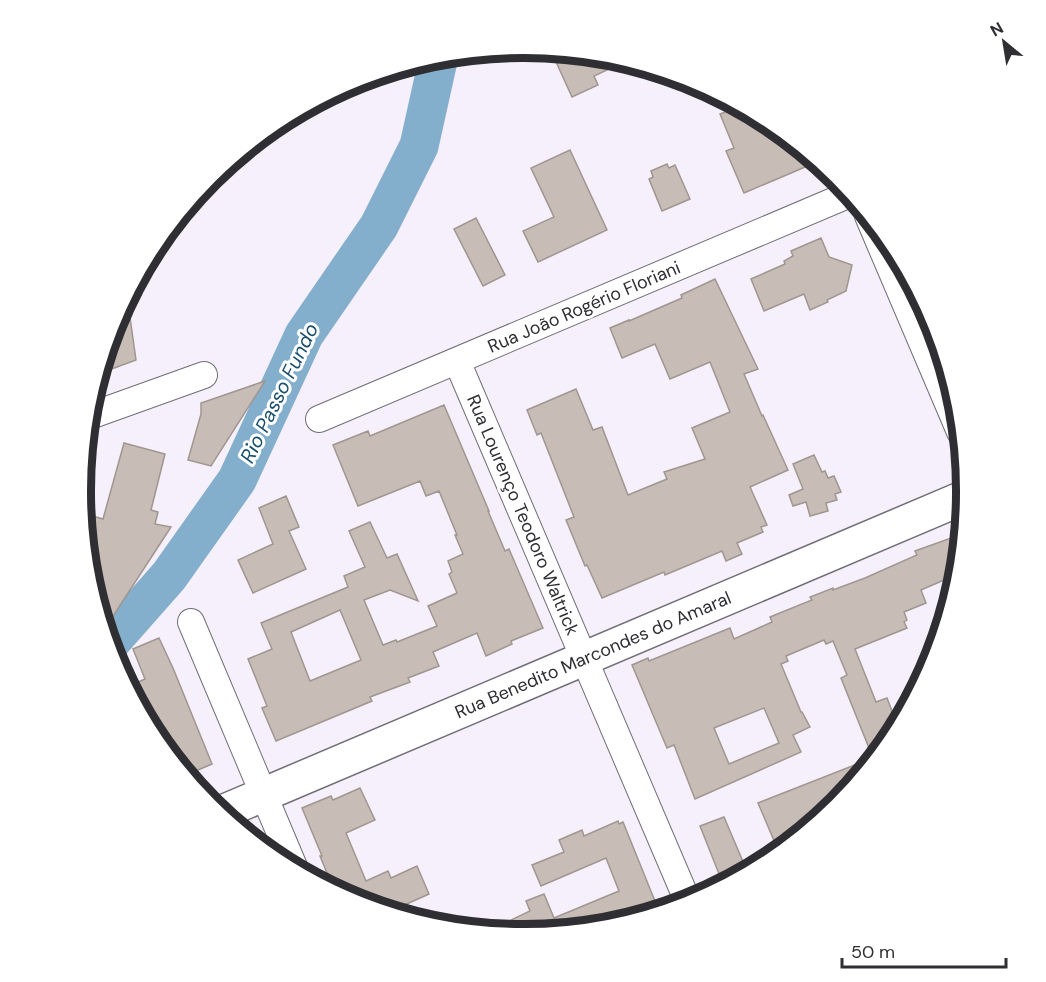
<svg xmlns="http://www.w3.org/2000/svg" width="1046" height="982" font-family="'DM Sans',sans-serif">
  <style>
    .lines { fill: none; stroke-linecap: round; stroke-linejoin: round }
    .river { stroke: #83afcc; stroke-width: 39 }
    .building { fill: #c7bcb6; stroke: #a09690; stroke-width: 1.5; fill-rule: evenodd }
    .street-casing { stroke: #716d76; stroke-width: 28 }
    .secondary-casing { stroke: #716d76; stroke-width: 36 }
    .street { stroke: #fff; stroke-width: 26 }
    .secondary { stroke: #fff; stroke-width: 33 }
    .labels { text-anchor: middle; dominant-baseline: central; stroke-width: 6; stroke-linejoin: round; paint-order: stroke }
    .street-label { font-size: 18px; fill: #2f2e32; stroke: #fff }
    .water-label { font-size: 20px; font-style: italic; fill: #1a4f6e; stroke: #fff }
    .rim { fill: none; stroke: #2f2e32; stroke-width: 8 }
  </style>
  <rect width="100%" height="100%" fill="#f5f0fb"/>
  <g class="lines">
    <!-- river -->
    <polyline class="river" points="109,644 169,576 237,480 304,335 379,226 419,146 439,56"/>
  </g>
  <!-- building -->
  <g class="building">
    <polygon points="551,51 610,57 626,61 594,76 598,85 572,97"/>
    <polygon points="739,107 769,123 817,162 744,193 726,151 734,148 720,114"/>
    <polygon points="570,150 607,230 538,262 523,231 554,217 531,168"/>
    <polygon points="667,164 669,168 675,165 690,199 662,211 649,179 653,177 651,171"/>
    <polygon points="476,218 505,275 483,286 454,229"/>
    <polygon points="821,238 829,257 852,265 846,291 827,300 828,302 810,310 804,294 764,311 751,279 785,264 784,261 793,256 791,251"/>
    <polygon points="715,279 758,369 744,374 762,416 763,415 788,470 750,487 767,525 761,527 763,532 737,543 742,554 726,561 722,551 665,575 664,572 602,598 587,565 585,566 566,520 574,517 541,433 537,435 527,410 576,389 593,430 602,427 628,495 667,479 664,472 705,459 692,428 730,412 710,362 670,379 655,344 622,358 610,328 629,320 629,321 682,298 681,295"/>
    <polygon points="127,296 136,360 98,374 114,321"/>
    <polygon points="265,381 211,466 188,460 201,414 201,403"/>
    <path d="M444,405L489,511H488L505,551L509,549L543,628L511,641L512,644L486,656L477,633L433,652L439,666L408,678L410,682L370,697L372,701L276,741L262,708L267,706L248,659L272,649L261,623L348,587L344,576L365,567L349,531L370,522L387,558L397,554L418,601L390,590L364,600L383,645L396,640L397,642L437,626L428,606L457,593L449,574L452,572L448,561L463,554L455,535H457L439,491L426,496L420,481L358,506L333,445L368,431L370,436ZM340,610L361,660L310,681L291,632Z"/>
    <polygon points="124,443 165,454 151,510 158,512 155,524 171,527 104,630 88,577 82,513 103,519"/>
    <polygon points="814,455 822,472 825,471 828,478 834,476 841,492 835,494 837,500 826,503 828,511 810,516 806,502 793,506 789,495 803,489 793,464"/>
    <polygon points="286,496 299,527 289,531 306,569 253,593 238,560 273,544 259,508"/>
    <path d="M962,534L958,574L921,590L926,603L904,612L907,620L904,622L907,628L855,649L876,702L887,698L894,716L887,719L893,734L882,749L871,753L841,678L847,675L833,641L826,644L824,640L786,656L788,661L781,664L801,712H802L810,727L793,735L801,752L695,799L674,745L667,748L632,665L648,658L649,661L730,628L734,639L772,622L770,617L812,600L810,597L833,588V590L865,578L917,555L915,551ZM764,708L779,743L729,764L714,728Z"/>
    <polygon points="159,638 173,668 212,764 186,775 154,737 145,720 150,718 136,683 145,679 133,649"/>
    <polygon points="875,757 836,804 799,835 775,843 758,803"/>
    <polygon points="360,788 375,820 346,833 366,881 388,871 391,878 417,866 429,894 400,907 404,916 353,900 351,899 345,886 334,890 320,856 322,856 302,808 331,796 333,800"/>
    <polygon points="724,817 747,871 723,884 700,826"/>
    <polygon points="618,821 619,824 623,822 659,911 609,926 523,934 488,931 530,911 526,901 544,894 554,918 619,891 606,858 541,886 532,865 564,852 559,840 582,830 584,836"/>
  </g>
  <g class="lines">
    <!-- street casing -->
    <g class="street-casing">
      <g id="street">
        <polyline points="868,216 960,432"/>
        <polyline points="457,361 688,902"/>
        <polyline points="87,417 204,375"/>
        <polyline points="319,419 850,194"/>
        <polyline points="191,622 295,869"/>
      </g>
    </g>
    <!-- secondary casing -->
    <g class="secondary-casing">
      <polyline id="secondary" points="220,813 965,497"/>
    </g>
    <!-- street -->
    <use href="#street" class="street"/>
    <!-- secondary -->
    <use href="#secondary" class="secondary"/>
  </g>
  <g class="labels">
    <!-- street labels -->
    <g class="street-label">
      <text transform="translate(584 307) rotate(-23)">Rua João Rogério Floriani</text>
      <text transform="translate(523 515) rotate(67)">Rua Lourenço Teodoro Waltrick</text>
      <text transform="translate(593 655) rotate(-23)">Rua Benedito Marcondes do Amaral</text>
    </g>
    <!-- water labels -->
    <g class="water-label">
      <text transform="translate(279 393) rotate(-64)">Rio Passo Fundo</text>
    </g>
  </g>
  <!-- crop -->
  <path d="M0 0H1046V982H0ZM523 58H524A432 432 0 0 1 956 490V492A432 432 0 0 1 524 924H523A432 432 0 0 1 91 492V490A432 432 0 0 1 523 58Z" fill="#fff" fill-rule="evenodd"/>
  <path class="rim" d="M523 58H524A432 432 0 0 1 956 490V492A432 432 0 0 1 524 924H523A432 432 0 0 1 91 492V490A432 432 0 0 1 523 58Z"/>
  <!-- north arrow -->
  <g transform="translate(1004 42) rotate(330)" stroke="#ffffff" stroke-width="4.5" paint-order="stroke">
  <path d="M0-4.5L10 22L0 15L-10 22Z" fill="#2f2e32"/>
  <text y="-9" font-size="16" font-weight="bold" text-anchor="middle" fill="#2f2e32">N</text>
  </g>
  <!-- scale -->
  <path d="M842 958v9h164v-9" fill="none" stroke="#2f2e32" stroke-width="3"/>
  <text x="851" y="958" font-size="18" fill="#2f2e32" stroke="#ffffff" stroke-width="4.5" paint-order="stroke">50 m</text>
</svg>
